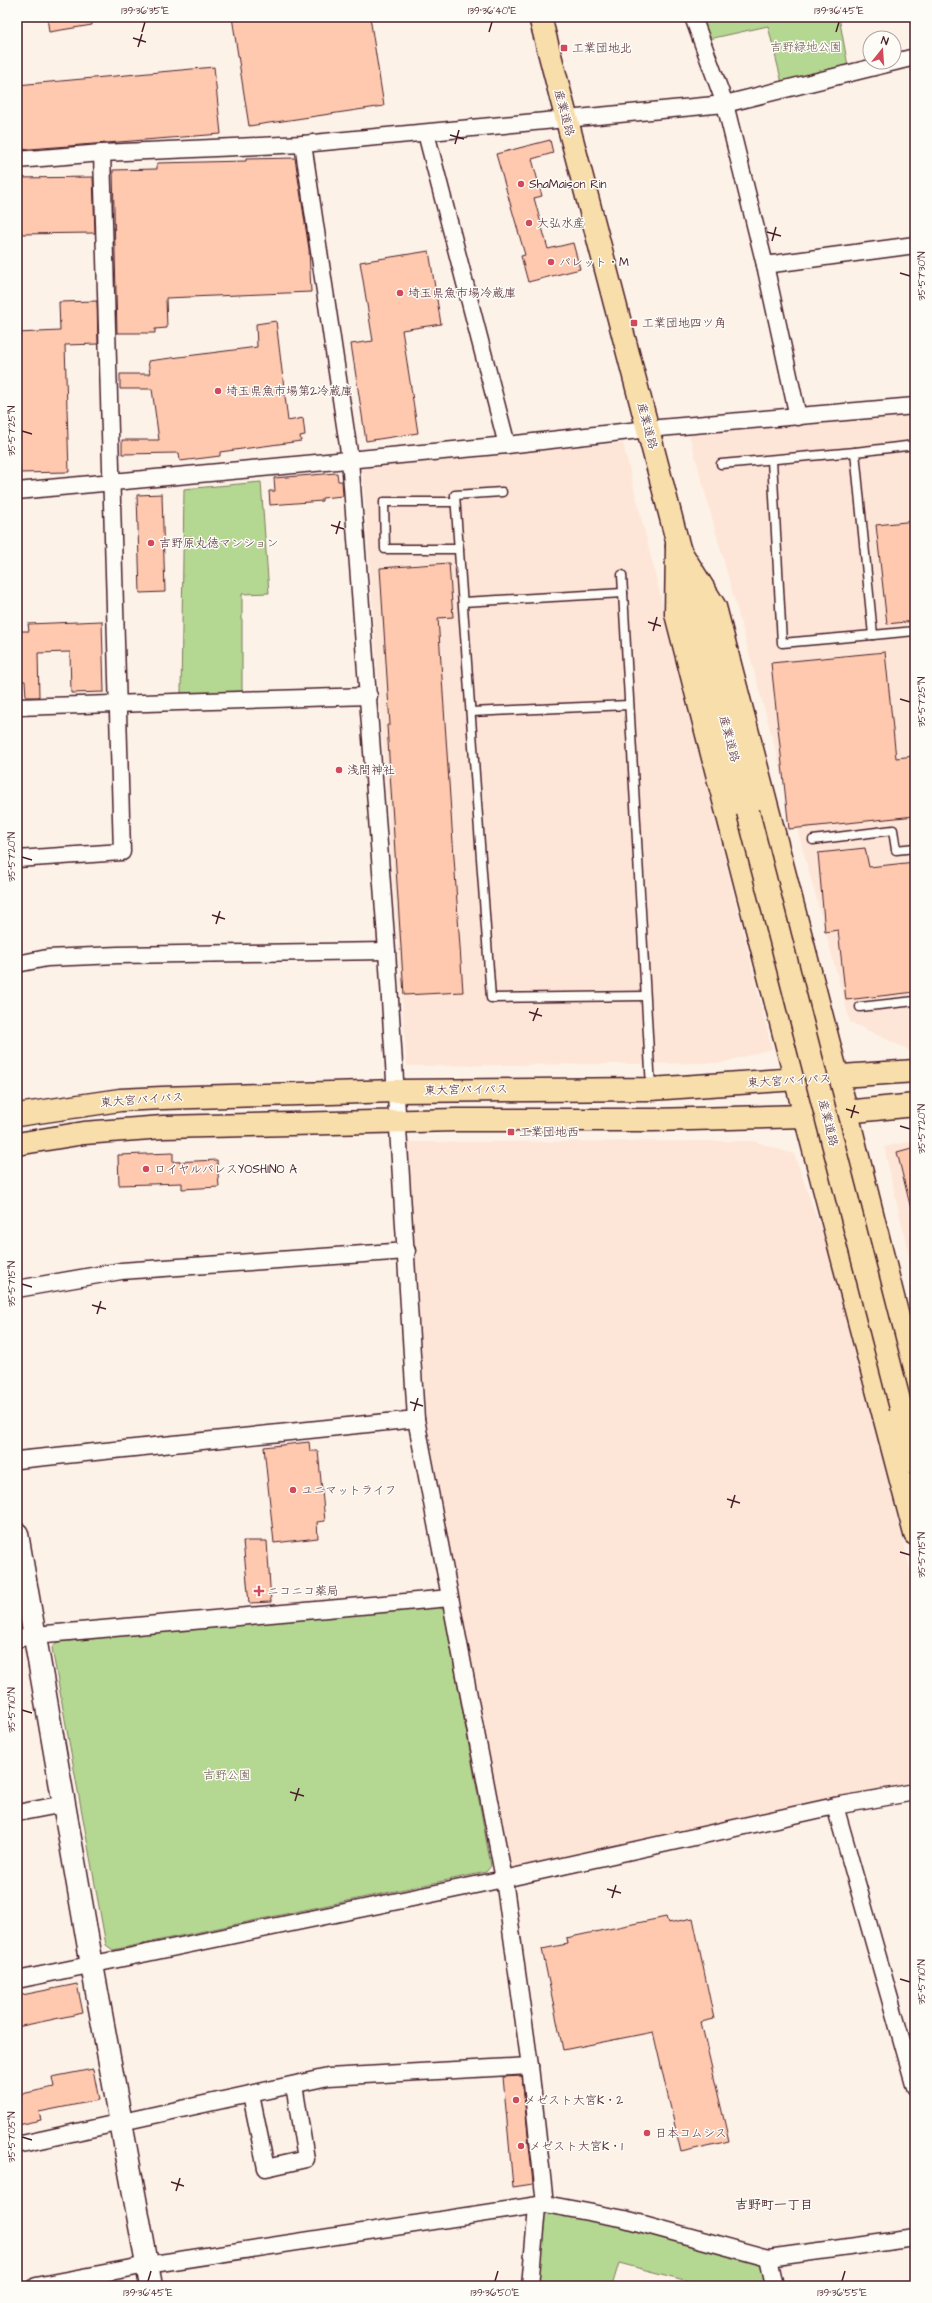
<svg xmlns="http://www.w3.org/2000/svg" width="932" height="2303" font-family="'Architects Daughter','Klee One',sans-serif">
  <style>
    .built { fill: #fde6d7 }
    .green { fill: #b4d792; stroke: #7f7b5e }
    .building { fill: #fec9ae; stroke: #4a1f2b }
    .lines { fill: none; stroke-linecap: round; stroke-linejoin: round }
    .lane-casing { stroke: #4a1f2b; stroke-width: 11 }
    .street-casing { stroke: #4a1f2b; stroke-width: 19 }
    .secondary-casing { stroke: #4a1f2b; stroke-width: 25 }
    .primary-casing { stroke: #4a1f2b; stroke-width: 25 }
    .highway-casing { stroke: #4a1f2b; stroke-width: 25 }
    .lane { stroke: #fdfcf7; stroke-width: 8 }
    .street { stroke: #fdfcf7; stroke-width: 16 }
    .secondary { stroke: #fdfcf7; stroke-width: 22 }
    .primary { stroke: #f8deab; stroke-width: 22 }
    .highway { stroke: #f8deab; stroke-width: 22 }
    .primary-bridge-casing { stroke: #4a1f2b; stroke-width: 25; stroke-linecap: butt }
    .primary-bridge { stroke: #f8deab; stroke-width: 22 }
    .ticks { fill: none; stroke: #4a1f2b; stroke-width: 1.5 }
    .poi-dot { fill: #d1495b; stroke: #fdfcf7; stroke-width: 1.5 }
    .labels { text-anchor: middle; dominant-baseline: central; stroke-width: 3; stroke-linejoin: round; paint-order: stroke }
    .park-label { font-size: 12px; fill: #6a564a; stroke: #fdfcf7 }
    .poi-label { font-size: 12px; fill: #4a1f2b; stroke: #fdfcf7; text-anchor: start }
    .street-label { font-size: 12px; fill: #4a1f2b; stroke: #fdfcf7 }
    .neighbourhood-label { font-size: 13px; font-weight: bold; fill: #4a1f2b; stroke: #fdfcf7 }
    .neatline { fill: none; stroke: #4a1f2b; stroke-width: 1.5 }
    .ticks-label { font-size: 10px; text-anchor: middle; fill: #4a1f2b }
  </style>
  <rect width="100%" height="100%" fill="#fdf2e8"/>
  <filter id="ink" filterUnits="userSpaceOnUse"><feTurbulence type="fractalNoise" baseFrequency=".025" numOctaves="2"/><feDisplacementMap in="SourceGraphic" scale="8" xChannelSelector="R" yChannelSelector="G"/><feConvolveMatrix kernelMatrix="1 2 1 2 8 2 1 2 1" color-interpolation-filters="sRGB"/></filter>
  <g filter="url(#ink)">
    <!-- built -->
    <g class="built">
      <polygon points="915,412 915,1052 913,1052 850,1022 689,434"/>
      <polygon points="623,443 772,1049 721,1063 407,1066 362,465"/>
      <polygon points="915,1140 915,1283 884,1147"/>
      <polygon points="753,1141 794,1154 838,1276 915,1589 915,1783 508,1870 426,1418 408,1142"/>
    </g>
    <!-- green -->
    <g class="green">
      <polygon points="700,17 839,17 848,66 782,83 768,26 709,39"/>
      <polygon points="261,482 269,593 242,594 242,692 181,693 184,489"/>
      <polygon points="436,1605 444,1610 491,1866 486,1872 113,1950 106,1945 52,1648 57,1642"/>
      <polygon points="552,2209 631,2225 767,2263 771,2286 707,2286 619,2263 612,2286 537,2286 544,2216"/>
    </g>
    <!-- building -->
    <g class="building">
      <polygon points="47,17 92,17 92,25 49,32"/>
      <polygon points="232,17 370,17 384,106 249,126"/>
      <polygon points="214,67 221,134 17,150 17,85"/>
      <polygon points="550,140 553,153 532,159 542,196 534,198 548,249 573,243 580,269 528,282 521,256 525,255 496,154"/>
      <polygon points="295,158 309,249 311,292 166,298 167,328 155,329 155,333 117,333 113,170 157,169 157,163 246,161 246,159"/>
      <polygon points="93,177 95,233 17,234 17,178"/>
      <polygon points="429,251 441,324 402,330 418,433 366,441 351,344 373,341 360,262"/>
      <polygon points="97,301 98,344 65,345 69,472 17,473 17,333 60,331 59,302"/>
      <polygon points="276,321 288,421 303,418 305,435 300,436 301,441 220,452 220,456 180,461 179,453 122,454 122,440 159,440 152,389 120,389 120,374 150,374 148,361 257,347 256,324"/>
      <polygon points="337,473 338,481 342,481 343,496 322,498 322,501 270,505 269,491 275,491 274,478"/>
      <polygon points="162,494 165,592 140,593 137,495"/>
      <polygon points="915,521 915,621 887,624 876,525"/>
      <polygon points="449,563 453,617 438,618 463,992 404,995 387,725 390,725 380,568"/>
      <polygon points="102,621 104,692 71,693 70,652 38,653 39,697 26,697 25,681 17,681 17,631 29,631 28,624"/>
      <polygon points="885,652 896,758 915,756 915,816 789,829 771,663"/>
      <polygon points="865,848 869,867 915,862 915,992 846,1000 838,930 825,932 818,853"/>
      <polygon points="915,1147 915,1204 910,1205 897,1152"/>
      <polygon points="173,1153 173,1162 217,1160 219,1187 182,1189 182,1183 119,1185 118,1155"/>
      <polygon points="309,1442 310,1451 318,1451 325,1521 317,1522 318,1538 274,1543 264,1447"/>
      <polygon points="243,1541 267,1541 271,1602 249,1603"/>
      <polygon points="666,1917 668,1923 693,1918 714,2019 701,2022 729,2141 681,2152 653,2032 563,2050 542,1949 567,1944 566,1938"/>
      <polygon points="77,1984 83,2013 17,2027 17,1996"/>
      <polygon points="93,2069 99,2100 39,2112 41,2120 17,2125 17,2095 54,2087 52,2077"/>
      <polygon points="522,2076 533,2184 513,2187 503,2077"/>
    </g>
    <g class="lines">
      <!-- lane casing -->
      <g class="lane-casing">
        <g id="lane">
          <polyline points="915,445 855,452 873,635 915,631"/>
          <polyline points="772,460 782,643 873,635"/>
          <polyline points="721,464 855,452"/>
          <polyline points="502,492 455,495 491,998 645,996"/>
          <polyline points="455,502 384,502 385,549 459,549"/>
          <polyline points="622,575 651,1088"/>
          <polyline points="463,602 623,593"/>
          <polyline points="471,712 629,705"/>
          <polyline points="813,840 893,830 896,850 915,848"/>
          <polyline points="860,1007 915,1001"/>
        </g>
      </g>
      <!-- street casing -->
      <g class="street-casing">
        <g id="street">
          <polyline points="693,17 725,104 765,265 798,417"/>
          <polyline points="426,133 507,445"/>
          <polyline points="303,144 350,459 387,951 416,1419 504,1879 530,2066 545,2204"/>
          <polyline points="17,160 102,153 303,144 725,104 915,57"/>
          <polyline points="765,265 915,245"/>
          <polyline points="17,491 507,445 648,429 915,406"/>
          <polyline points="17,707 369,696"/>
          <polyline points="17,859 122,852 102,153"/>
          <polyline points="17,964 47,958 118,955 387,951"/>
          <polyline points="17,1289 121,1271 407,1251"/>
          <polyline points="17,1460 416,1419"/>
          <polyline points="17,1639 35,1635 450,1598"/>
          <polyline points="835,1806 915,2087"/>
          <polyline points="17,1813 64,1804"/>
          <polyline points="17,1980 504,1879 835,1806 915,1792"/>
          <polyline points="251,2095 266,2168 306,2159 294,2085"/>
          <polyline points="17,2145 328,2077 530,2066"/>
          <polyline points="768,2258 774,2286"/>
          <polyline points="36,2286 147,2265 545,2204 625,2219 768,2258 915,2238"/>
          <polyline points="530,2286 537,2207"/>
        </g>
      </g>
      <!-- secondary casing -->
      <g class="secondary-casing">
        <polyline id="secondary" points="17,1534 92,1965 151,2286"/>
      </g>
      <!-- primary casing -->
      <g class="primary-casing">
        <g id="primary">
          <polyline points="540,17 748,812"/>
          <polyline points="677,546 676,614 805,1116 915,1534"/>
          <polyline points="677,546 715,607 847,1113 915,1385"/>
          <polyline points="901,1408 915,1462"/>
        </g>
      </g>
      <!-- highway casing -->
      <g class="highway-casing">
        <g id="highway">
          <polyline points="17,1115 120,1100 162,1098 396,1091 651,1089 915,1071"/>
          <polyline points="17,1144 84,1133 163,1127 456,1120 653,1120 805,1116 915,1105"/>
        </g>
      </g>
      <!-- lane -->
      <use href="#lane" class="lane"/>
      <!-- street -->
      <use href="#street" class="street"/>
      <!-- secondary -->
      <use href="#secondary" class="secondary"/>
      <!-- primary -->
      <use href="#primary" class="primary"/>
      <!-- highway -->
      <use href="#highway" class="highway"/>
      <!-- primary-bridge casing -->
      <g class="primary-bridge-casing">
        <polyline id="primary-bridge" points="748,812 901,1408"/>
      </g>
      <!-- primary-bridge -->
      <use href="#primary-bridge" class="primary-bridge"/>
    </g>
  </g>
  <!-- ticks -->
  <path class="ticks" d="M142,32L145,22M489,32L492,22M836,32L839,22M133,38L146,42M138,47L142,34M450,135L464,139M455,144L459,130M767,232L781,236M772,241L776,227M900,273L910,276M22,431L32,434M331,525L344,529M336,534L340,521M648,622L661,626M653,631L657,617M900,699L910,702M22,857L32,860M212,915L225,919M216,924L220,911M529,1012L542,1016M533,1021L538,1008M846,1109L859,1113M851,1118L855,1105M900,1126L910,1129M22,1284L32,1287M92,1305L106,1309M97,1314L101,1301M410,1402L423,1406M414,1411L418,1398M727,1499L740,1503M731,1508L735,1495M900,1552L910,1555M22,1710L32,1713M290,1792L304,1796M295,1801L299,1788M607,1889L621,1893M612,1898L616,1885M900,1979L910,1982M22,2137L32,2140M171,2182L184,2186M176,2191L180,2178M148,2281L151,2271M495,2281L498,2271M842,2281L845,2271"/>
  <!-- markers -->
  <g class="poi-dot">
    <rect x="560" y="44" width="8" height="8" rx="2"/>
    <circle cx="521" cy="184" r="4"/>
    <circle cx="529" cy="223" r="4"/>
    <circle cx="551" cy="262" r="4"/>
    <circle cx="400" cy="293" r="4"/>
    <rect x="630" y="319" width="8" height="8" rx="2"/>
    <circle cx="218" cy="391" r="4"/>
    <circle cx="151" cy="543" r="4"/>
    <circle cx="339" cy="770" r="4"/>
    <rect x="507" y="1128" width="8" height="8" rx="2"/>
    <circle cx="146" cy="1169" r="4"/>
    <circle cx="293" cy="1490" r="4"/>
    <path d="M257 1585h4v4h4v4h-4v4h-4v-4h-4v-4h4z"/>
    <circle cx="516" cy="2100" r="4"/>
    <circle cx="647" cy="2133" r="4"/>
    <circle cx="521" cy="2146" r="4"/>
  </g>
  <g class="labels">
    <!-- park labels -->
    <g class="park-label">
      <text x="806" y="47">吉野緑地公園</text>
      <text x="227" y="1775">吉野公園</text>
    </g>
    <!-- poi labels -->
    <g class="poi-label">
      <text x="572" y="48">工業団地北</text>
      <text x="529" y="184">ShaMaison Rin</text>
      <text x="537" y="223">大弘水産</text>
      <text x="559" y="262">パレット・M</text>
      <text x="408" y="293">埼玉県魚市場冷蔵庫</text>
      <text x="642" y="323">工業団地四ツ角</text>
      <text x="226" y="391">埼玉県魚市場第2冷蔵庫</text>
      <text x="159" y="543">吉野原丸徳マンション</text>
      <text x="347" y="770">浅間神社</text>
      <text x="519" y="1132">工業団地西</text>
      <text x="154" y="1169">ロイヤルパレスYOSHINO A</text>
      <text x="301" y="1490">ユニマットライフ</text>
      <text x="267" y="1591">ニコニコ薬局</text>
      <text x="524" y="2100">メゼスト大宮K・2</text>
      <text x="655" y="2133">日本コムシス</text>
      <text x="529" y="2146">メゼスト大宮K・1</text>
    </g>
    <!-- street labels -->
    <g class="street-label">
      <text transform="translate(564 113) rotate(75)">産業道路</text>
      <text transform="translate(647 426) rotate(75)">産業道路</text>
      <text transform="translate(729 739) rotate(75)">産業道路</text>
      <text transform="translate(789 1081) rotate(-3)">東大宮バイパス</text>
      <text transform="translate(466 1090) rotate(-1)">東大宮バイパス</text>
      <text transform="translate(142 1100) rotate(-4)">東大宮バイパス</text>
      <text transform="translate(828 1123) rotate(76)">産業道路</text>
    </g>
    <!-- neighbourhood labels -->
    <g class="neighbourhood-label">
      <text x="774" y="2205">吉野町一丁目</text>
    </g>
  </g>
  <!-- margin -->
  <rect width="932" height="2303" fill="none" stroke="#fdfcf7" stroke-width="44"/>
  <!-- north arrow -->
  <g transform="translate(882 50) rotate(17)"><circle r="19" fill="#fdfcf7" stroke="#b5a4a5"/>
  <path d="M0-3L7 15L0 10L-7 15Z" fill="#d1495b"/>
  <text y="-6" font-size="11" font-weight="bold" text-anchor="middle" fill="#4a1f2b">N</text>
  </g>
  <rect x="22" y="22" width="888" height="2259" class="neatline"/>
  <g class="ticks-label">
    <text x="145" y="14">139°36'35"E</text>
    <text x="492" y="14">139°36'40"E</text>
    <text x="839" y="14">139°36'45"E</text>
    <text transform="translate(921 276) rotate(-90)" y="4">35°57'30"N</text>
    <text transform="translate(11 431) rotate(-90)" y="4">35°57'25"N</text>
    <text transform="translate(921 702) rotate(-90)" y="4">35°57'25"N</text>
    <text transform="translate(11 857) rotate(-90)" y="4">35°57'20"N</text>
    <text transform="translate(921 1129) rotate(-90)" y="4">35°57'20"N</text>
    <text transform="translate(11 1284) rotate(-90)" y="4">35°57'15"N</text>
    <text transform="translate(921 1555) rotate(-90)" y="4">35°57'15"N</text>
    <text transform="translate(11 1710) rotate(-90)" y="4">35°57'10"N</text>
    <text transform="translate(921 1982) rotate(-90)" y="4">35°57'10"N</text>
    <text transform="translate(11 2137) rotate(-90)" y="4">35°57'05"N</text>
    <text x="148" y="2296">139°36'45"E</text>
    <text x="495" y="2296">139°36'50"E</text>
    <text x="842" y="2296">139°36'55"E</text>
  </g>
</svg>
